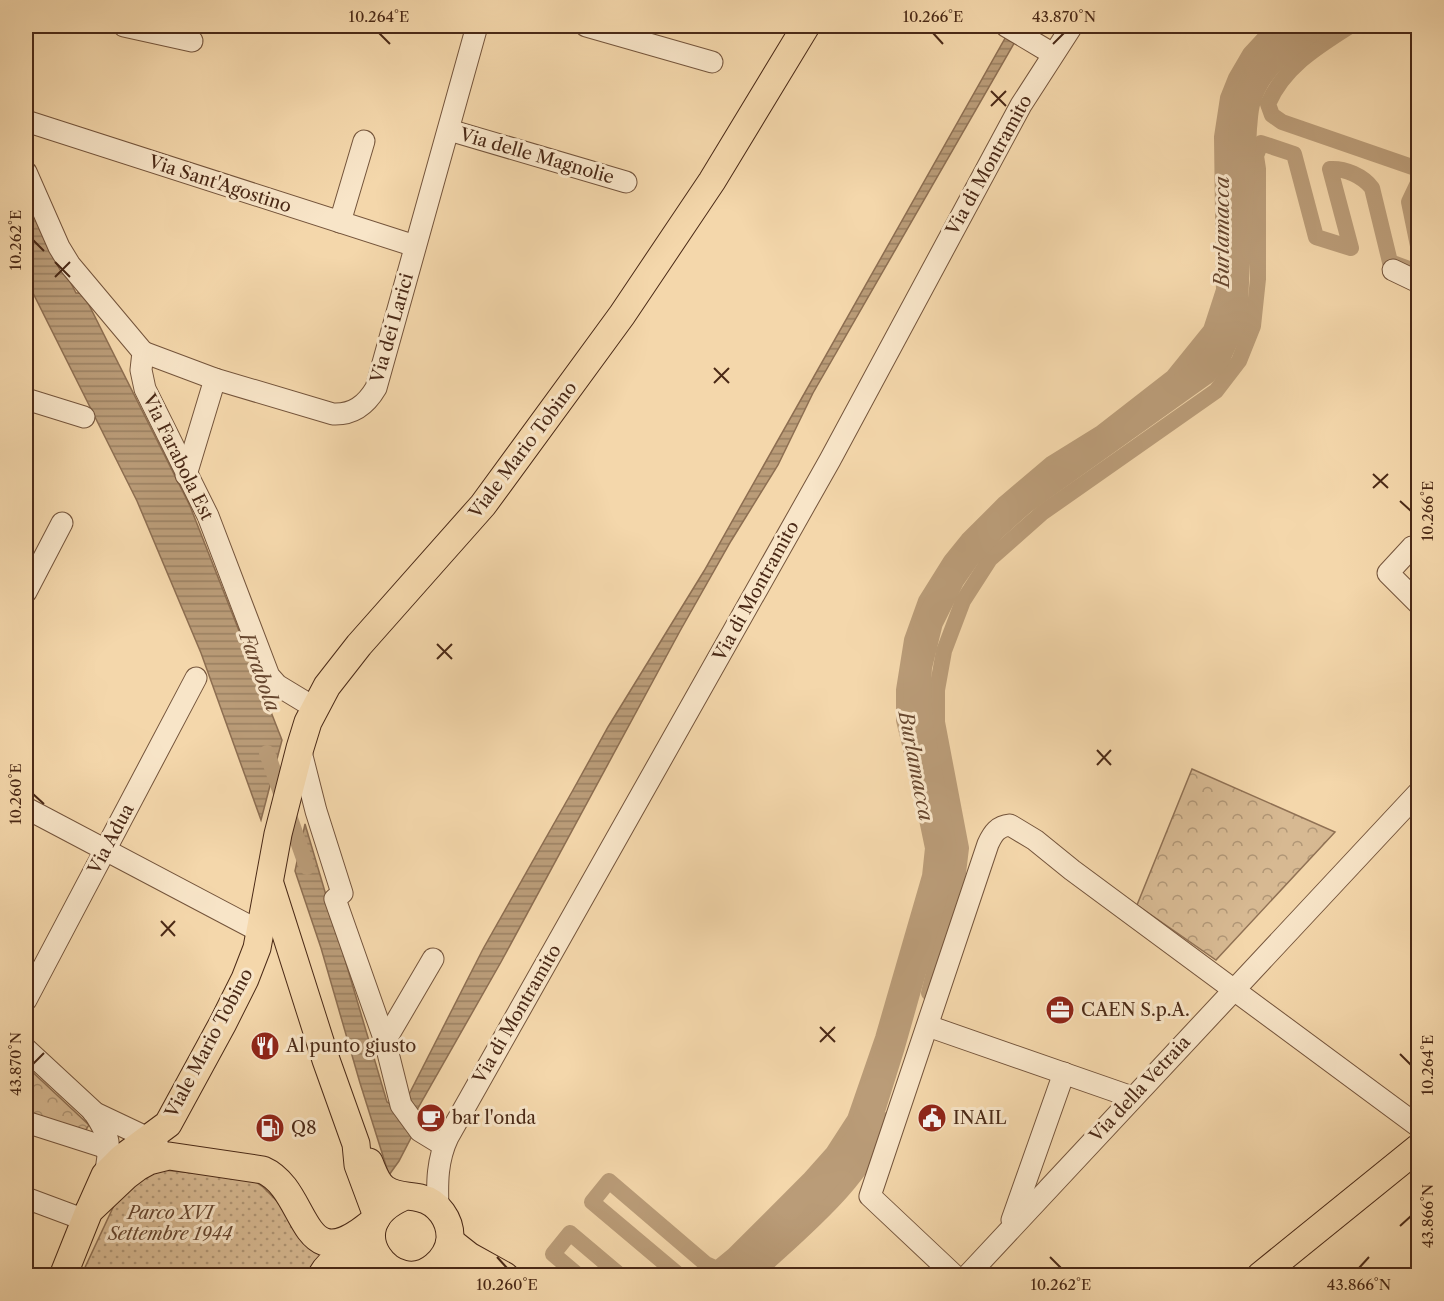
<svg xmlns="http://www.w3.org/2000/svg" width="1444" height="1301" font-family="'Libre Caslon Text',serif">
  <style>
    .park { fill: url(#park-crowns); stroke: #907154; stroke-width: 1.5 }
    .garden { fill: url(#garden-dots); stroke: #907154; stroke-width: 1.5 }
    .water { fill: url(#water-rules); stroke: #8d6e51; stroke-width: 1.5 }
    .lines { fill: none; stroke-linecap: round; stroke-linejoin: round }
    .canal { stroke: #ba9c78; stroke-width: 16 }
    .river { stroke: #ba9c78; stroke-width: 28 }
    .minor-casing { stroke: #74543b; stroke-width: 23 }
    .major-casing { stroke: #4a2916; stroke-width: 29 }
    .minor { stroke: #f8e5c8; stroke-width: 21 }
    .major { stroke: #f4d7ab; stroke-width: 27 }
    .ticks { fill: none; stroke: #4a2916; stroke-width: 2 }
    .labels { text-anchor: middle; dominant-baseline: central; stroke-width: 6; stroke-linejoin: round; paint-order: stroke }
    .street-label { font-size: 18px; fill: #4a2916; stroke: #f8e5c8 }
    .poi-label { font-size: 18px; fill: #4a2916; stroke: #f8e5c8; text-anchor: start }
    .park-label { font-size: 18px; font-style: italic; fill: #66462f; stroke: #f8e5c8 }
    .water-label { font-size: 20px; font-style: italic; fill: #66462e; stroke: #f8e5c8 }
    .neatline { fill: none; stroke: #4a2916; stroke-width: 2 }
    .ticks-label { font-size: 15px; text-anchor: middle; fill: #4a2916 }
  </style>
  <defs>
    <pattern id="park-crowns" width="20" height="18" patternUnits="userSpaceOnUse" patternTransform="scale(1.5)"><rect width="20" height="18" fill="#d7b992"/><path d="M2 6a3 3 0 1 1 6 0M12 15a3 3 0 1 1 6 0" fill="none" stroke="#b09676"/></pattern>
    <pattern id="garden-dots" width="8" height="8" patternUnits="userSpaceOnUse" patternTransform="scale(1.5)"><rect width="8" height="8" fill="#d7b992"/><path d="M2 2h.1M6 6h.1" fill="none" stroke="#b09676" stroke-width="1.8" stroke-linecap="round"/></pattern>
    <pattern id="water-rules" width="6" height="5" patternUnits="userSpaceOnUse" patternTransform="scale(1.5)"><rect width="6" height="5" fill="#ba9c78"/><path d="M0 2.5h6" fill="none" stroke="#997f61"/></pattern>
  </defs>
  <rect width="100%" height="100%" fill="#f4d7ab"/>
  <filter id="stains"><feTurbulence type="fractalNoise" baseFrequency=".00333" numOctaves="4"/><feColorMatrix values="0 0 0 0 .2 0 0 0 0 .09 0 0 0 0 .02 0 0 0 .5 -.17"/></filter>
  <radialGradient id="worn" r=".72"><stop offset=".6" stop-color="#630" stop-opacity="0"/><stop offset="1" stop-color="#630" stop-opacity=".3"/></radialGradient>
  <!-- park -->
  <g class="park">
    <polygon points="1192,769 1335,832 1216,960 1137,905"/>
    <polygon points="26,1066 89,1125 84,1133 26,1115"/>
  </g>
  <!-- garden -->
  <polygon class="garden" points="154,1169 252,1179 263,1187 279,1203 337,1248 315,1275 81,1276 117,1199"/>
  <!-- water -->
  <g class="water">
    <polygon points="1012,26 1024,26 813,393 778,465 731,541 680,631 501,962 413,1117 414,1132 399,1161 389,1175 360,1083 321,948 295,871 305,824 387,1102 401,1110 483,949 573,790 608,727 704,571"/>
    <polygon points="26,194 76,293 83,293 190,506 282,740 261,820 201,653 137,501 27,281"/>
  </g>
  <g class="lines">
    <!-- canal -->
    <g class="canal">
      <path d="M1350,26C1317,47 1284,67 1268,104L1272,115L1282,122L1418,169"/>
      <polyline points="1418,183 1409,202 1418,246"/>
      <polyline points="267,753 307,867"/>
      <path d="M929,993L957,881L961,848L937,722V690L944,651L963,601L990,559L1042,513L1216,391L1239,361L1253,326L1258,279V169L1256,156L1261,143L1294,154L1316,237L1351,248L1330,169C1345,168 1363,176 1372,188L1390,262L1409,269"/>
      <polyline points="579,1276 553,1254 570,1233 621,1276"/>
      <polyline points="680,1276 592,1202 609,1181 706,1264 717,1269 734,1255 809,1180 833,1153 855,1119 883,1038 930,876 933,848 919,781 904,720 904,690 912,640 926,601 951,561 968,540 1005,503 1051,464 1101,433 1173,377 1211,330 1224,290 1222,137 1228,98 1236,78 1250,54 1276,26"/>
      <path d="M753,1276C802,1230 862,1184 887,1120"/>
    </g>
    <!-- river -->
    <path class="river" d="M725,1276L819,1185L858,1141L872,1107L891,1046L934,894L943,849L919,724L917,690L918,667L929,622L951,578L967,555L991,529L1022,501L1204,371L1216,358L1233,321L1243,128C1244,119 1244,109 1247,100C1257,66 1286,44 1314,26"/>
    <!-- minor casing -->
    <g class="minor-casing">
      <g id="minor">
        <polyline points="124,26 192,41"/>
        <polyline points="586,26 712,62"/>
        <polyline points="1006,26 1053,54"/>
        <polyline points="26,121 415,246"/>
        <polyline points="449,130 626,182"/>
        <polyline points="26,172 59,247 70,265 143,352 141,370 145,389 208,516 269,676 277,685 315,708"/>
        <polyline points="340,222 364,141"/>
        <polyline points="1393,270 1418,282"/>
        <path d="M143,352L215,379L333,414C353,415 366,405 376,388L477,26"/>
        <polyline points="26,399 84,417"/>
        <polyline points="186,475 215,379"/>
        <polyline points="1418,555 1412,547 1388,573 1418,603"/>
        <polyline points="26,592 62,523"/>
        <polyline points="300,748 316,811 342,893 335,899 385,1041 401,1105 420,1131 443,1145"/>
        <polyline points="26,808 259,931"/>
        <polyline points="26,1000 196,678"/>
        <polyline points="928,1026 1132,1097"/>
        <polyline points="385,1041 433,959"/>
        <path d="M26,1049L93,1111C111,1138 111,1144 105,1175"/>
        <polyline points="93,1112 150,1139 158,1146"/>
        <polyline points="26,1122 101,1146 110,1151"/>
        <polyline points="26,1198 85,1220"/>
        <path d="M438,1208C437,1183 437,1160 448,1137L830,460L1021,105L1072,26"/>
        <polyline points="1012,1220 1064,1073"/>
        <path d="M955,1276L870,1196L988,844C993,833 998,826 1010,825L1035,840L1072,870L1418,1126"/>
        <polyline points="967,1276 1418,793"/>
      </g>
    </g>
    <!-- major casing -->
    <g class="major-casing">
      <g id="major">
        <polyline points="270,884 326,1060 356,1144 358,1165 377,1216"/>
        <path d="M369,1162C373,1171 376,1183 385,1189C396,1197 407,1195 420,1198C438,1202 451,1220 450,1239C449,1250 443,1259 435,1266C394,1301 334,1227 403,1197"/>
        <polyline points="89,1211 105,1175 122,1158 168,1124 223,1023 245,979 257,948 278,834 300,748 308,722 327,686 359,645 483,505 622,315 712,181 806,26"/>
        <polyline points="450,1241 469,1256 505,1276"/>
        <polyline points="432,1269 461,1276"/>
        <path d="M63,1276L89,1211L126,1176L138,1167L149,1161L169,1156L263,1170C311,1191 298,1287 376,1219"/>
        <path d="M321,1276C331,1258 349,1251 368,1255"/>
        <polyline points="1260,1276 1418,1148"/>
      </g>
    </g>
    <!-- minor -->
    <use href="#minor" class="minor"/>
    <!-- major -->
    <use href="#major" class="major"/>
  </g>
  <!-- ticks -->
  <path class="ticks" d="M379,33L390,44M933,33L943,44M1053,44L1064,33M991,91L1006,106M991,106L1006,91M33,240L44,251M55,262L70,277M55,277L70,262M714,368L729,383M714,383L729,368M1373,474L1388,488M1373,488L1388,474M1400,501L1411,511M437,644L452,659M437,659L452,644M1097,750L1111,765M1097,765L1111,750M33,794L44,804M161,921L175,936M161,936L175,921M820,1027L835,1042M820,1042L835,1027M1400,1054L1411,1065M33,1064L44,1053M1400,1226L1411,1216M497,1257L507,1268M1050,1257L1061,1268M1359,1268L1369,1257"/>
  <!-- icons -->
  <defs>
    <g id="office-disc" transform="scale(1.5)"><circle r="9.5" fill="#8f2418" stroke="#f8e5c8"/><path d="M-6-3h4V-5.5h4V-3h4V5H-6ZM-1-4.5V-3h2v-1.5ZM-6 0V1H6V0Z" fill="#fff"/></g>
    <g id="restaurant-disc" transform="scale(1.5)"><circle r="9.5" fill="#8f2418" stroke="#f8e5c8"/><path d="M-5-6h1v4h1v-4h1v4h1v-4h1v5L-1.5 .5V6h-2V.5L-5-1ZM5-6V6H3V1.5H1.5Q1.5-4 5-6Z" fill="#fff"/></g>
    <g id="cafe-disc" transform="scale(1.5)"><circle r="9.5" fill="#8f2418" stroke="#f8e5c8"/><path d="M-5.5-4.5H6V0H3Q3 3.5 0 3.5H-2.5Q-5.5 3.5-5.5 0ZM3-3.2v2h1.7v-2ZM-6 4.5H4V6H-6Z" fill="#fff"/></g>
    <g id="civic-disc" transform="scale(1.5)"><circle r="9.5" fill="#8f2418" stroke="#f8e5c8"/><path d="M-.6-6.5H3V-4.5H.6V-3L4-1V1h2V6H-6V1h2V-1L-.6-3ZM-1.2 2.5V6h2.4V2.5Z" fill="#fff"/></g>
    <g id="fuel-disc" transform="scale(1.5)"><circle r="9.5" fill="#8f2418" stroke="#f8e5c8"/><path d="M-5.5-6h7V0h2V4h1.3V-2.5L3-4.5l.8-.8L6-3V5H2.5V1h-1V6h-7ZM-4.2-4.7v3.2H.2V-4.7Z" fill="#fff"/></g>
  </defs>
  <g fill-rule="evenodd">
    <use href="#office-disc" x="1060" y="1010"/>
    <use href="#restaurant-disc" x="265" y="1046"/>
    <use href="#cafe-disc" x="431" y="1118"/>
    <use href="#civic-disc" x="932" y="1118"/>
    <use href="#fuel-disc" x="270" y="1128"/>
  </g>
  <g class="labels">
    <!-- street labels -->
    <g class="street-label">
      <text transform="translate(537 156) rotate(16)">Via delle Magnolie</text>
      <text transform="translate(989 165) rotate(-61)">Via di Montramito</text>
      <text transform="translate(220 184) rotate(18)">Via Sant'Agostino</text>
      <text transform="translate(392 328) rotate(-74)">Via dei Larici</text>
      <text transform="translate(523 450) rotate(-53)">Viale Mario Tobino</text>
      <text transform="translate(178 457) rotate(64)">Via Farabola Est</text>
      <text transform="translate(756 591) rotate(-61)">Via di Montramito</text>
      <text transform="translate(111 839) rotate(-62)">Via Adua</text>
      <text transform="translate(517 1014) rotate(-60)">Via di Montramito</text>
      <text transform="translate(209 1043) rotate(-62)">Viale Mario Tobino</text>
      <text transform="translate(1140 1089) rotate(-47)">Via della Vetraia</text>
    </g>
    <!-- poi labels -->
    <g class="poi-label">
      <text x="1081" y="1010">CAEN S.p.A.</text>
      <text x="286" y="1046">Al punto giusto</text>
      <text x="452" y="1118">bar l'onda</text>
      <text x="953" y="1118">INAIL</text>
      <text x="291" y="1128">Q8</text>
    </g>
    <!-- park labels -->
    <g class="park-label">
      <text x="170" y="1213">Parco XVI<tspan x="170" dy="21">Settembre 1944</tspan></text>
    </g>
    <!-- water labels -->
    <g class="water-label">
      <text transform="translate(1222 232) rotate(-90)">Burlamacca</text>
      <text transform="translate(260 672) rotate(70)">Farabola</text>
      <text transform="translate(916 766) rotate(79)">Burlamacca</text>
    </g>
  </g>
  <!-- margin -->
  <rect width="1444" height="1301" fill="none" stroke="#f4d7ab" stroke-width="66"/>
  <rect x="33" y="33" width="1378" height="1235" class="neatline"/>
  <g class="ticks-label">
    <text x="379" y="22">10.264°E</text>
    <text x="933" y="22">10.266°E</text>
    <text x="1064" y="22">43.870°N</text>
    <text transform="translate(16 240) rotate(-90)" y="5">10.262°E</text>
    <text transform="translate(1428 511) rotate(-90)" y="5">10.266°E</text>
    <text transform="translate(16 794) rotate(-90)" y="5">10.260°E</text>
    <text transform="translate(16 1064) rotate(-90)" y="5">43.870°N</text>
    <text transform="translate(1428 1065) rotate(-90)" y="5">10.264°E</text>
    <text transform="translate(1428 1216) rotate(-90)" y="5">43.866°N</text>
    <text x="507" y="1290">10.260°E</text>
    <text x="1061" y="1290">10.262°E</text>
    <text x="1359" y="1290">43.866°N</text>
  </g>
  <rect width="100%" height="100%" filter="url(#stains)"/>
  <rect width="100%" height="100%" fill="url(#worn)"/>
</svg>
